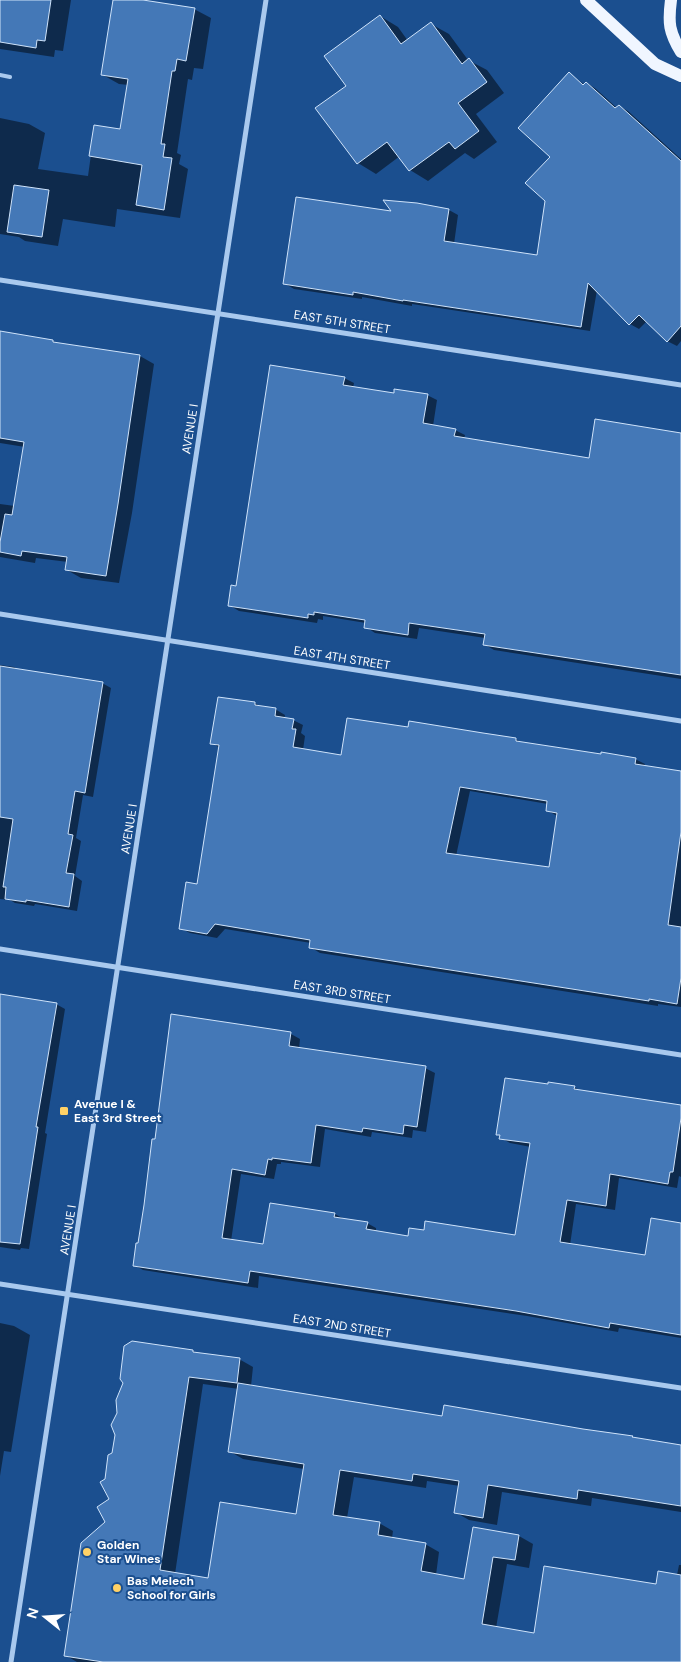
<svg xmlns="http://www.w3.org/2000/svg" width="681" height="1662" font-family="'DM Sans',sans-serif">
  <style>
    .shadow { fill: #0007; fill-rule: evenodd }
    .building { fill: #4478b7; stroke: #cfe3fa; fill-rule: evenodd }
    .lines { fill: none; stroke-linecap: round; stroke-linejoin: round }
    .lane { stroke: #a9c9ee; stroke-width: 4 }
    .street { stroke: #a9c9ee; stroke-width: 5 }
    .primary { stroke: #f0f6ff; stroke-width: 12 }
    .poi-dot { fill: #ffd166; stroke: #1b4f8f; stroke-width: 2 }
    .labels { text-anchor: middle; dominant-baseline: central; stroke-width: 4; stroke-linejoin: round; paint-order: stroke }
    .street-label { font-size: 12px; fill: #fff; stroke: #1b4f8f }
    .poi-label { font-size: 12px; font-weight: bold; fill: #fff; stroke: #1b4f8f; text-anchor: start }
  </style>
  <rect width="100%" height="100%" fill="#1b4f8f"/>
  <!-- shadow -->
  <g class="shadow">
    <polygon points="0,0 71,0 63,51 55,50 54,57 0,49"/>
    <polygon points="114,0 135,0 194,9 211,18 203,69 194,68 192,80 188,79 177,153 181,155 179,164 188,169 180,218 117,209 115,227 63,219 58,246 25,241 19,237 0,234 0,118 29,124 45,133 38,169 88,176 95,126 121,131 129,85 119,84 103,75"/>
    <polygon points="380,16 398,27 408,41 431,24 449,34 468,60 487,70 504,93 476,114 497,142 474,159 465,153 428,181 410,170 400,156 376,174 358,163 347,86"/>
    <polygon points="569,74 585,85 587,83 596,89 617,108 619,106 628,111 681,159 681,341 677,346 667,341 647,321 639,329 630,324 597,290 590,331 412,304 412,306 362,297 362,299 294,289 284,283 394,213 417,204 449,210 458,215 454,244 538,257 552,157"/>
    <polygon points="0,332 53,341 58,344 140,356 154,364 132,513 119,583 81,578 67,570 68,562 36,558 35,563 0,557 0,504 15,506 25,447 0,443"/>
    <polygon points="344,378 354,383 353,388 395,394 427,395 437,400 433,426 455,430 465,435 464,439 590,459 681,434 681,679 494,650 484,644 485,638 419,628 417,639 375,633 366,627 366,623 323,616 323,620 318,619 317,623 239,611 229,605"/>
    <polygon points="0,665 14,667 20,671 102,683 111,688 93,797 83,795 76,838 81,841 75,876 82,881 77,911 35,904 34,906 15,903 10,900 0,899"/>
    <path d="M219,698L255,703L263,708L275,709L285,715L284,719L293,720L303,725L301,733L305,736L303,750L342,757L409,728L410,722L516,739L522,743L635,759L645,764L644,766L681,772V1007L658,1004V1006L320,953L310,947L311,943L225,929L217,938L190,933L180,928L198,885L220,748L212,743ZM470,791L548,804L547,810L557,816L550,869L456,856Z"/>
    <polygon points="0,995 56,1004 65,1009 45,1133 47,1134 29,1249 21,1248 20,1250 0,1247"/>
    <polygon points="172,1015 291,1034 300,1039 299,1049 425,1068 435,1073 426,1132 413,1130 412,1138 372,1132 371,1137 325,1129 320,1167 281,1162 281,1164 277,1164 274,1179 241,1174 231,1241 264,1245 335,1214 344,1219 367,1223 376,1228 376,1232 409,1238 516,1237 531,1147 510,1143 501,1138 501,1136 498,1134 549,1086 574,1087 581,1091 681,1106 681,1177 679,1176 677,1188 619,1178 615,1210 576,1204 570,1245 646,1257 681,1224 681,1338 619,1328 618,1332 527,1316 259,1276 258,1288 143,1270 134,1265 139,1244 156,1141"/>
    <polygon points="0,1323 14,1326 30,1335 11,1452 4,1451 0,1476"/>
    <path d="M193,1351L199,1354L239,1359L253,1367L251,1386L443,1417L681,1446V1512L592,1498L591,1506L502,1492L497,1525L469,1520L455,1512L460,1486L427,1481L426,1488L354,1477L347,1518L379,1523L393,1531L392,1538L425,1544L439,1552L436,1575L465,1580L474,1529L519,1536L533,1544L529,1568L507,1564L496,1628L535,1635L657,1585L677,1575L679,1565H681V1662H77L65,1655L107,1522L111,1499L107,1480L113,1453ZM203,1384L239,1389L229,1451L243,1459L304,1469L297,1515L209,1579L175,1574Z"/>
  </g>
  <!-- building -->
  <g class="building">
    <polygon points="0,0 51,0 45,41 37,40 36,48 0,42"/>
    <polygon points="113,0 143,0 195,8 186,61 177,59 175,71 172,71 161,144 165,144 163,157 172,158 164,210 136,205 142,165 89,156 94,125 120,129 128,79 101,75"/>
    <polygon points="380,15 401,44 431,22 462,64 469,58 487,82 458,103 479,131 455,149 449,142 409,171 387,142 357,164 315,108 346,86 324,56"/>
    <polygon points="569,72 583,85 586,82 615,108 619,105 681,161 681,326 667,342 639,315 629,325 588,283 581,327 403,300 403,301 353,292 353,295 283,284 296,197 391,211 383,200 417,203 449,209 444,241 537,255 545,201 525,183 550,157 518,128"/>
    <polygon points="14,185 49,190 42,237 7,232"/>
    <polygon points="0,331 53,340 53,342 140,355 118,504 106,576 65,570 67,557 22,551 21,556 0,552 0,542 5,514 12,515 24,442 0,438"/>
    <polygon points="270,365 345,377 343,385 394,393 394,389 428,394 423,423 456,429 454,436 589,458 595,419 681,433 681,675 483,645 485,634 450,629 409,623 408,635 364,628 365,620 314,612 314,615 308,614 308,618 228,606 231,585 236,586"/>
    <polygon points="0,666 103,682 85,793 75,791 68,834 73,835 66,873 74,874 69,907 26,900 26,902 5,899 6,887 3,887 13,819 0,817"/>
    <path d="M218,697L255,702V705L276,708L275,716L294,719L292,729H296L293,747L341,755L347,718L408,727L409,721L483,733L516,738V741L601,754V752L636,758L635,764L681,771V832L668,925L681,927V978L677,1004L649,999V1001L309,948L310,940L215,924L207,934L179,929L186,882L197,884L219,745L210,744ZM460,787L547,801L546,811L557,813L549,867L446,853Z"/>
    <polygon points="0,994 57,1003 36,1127 38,1127 20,1244 0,1242"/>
    <polygon points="171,1014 291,1032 289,1046 426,1066 417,1127 404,1125 403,1134 363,1128 362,1132 316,1125 311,1163 272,1158 272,1160 268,1159 265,1175 232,1169 222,1238 263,1244 270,1203 335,1213 334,1217 368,1222 366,1229 408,1236 409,1228 424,1230 425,1221 515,1235 530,1143 499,1139 500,1135 496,1135 505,1078 548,1084 548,1082 575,1086 574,1089 681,1105 681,1118 673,1172 670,1172 668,1184 610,1174 606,1206 567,1200 560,1242 645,1255 651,1218 681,1223 681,1335 610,1323 609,1328 516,1311 250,1271 248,1283 133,1266 136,1243 138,1243 144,1205 152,1139 155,1139"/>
    <polygon points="132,1341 193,1350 193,1352 240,1358 237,1383 189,1377 160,1570 208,1578 220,1502 296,1514 304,1464 228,1452 238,1383 442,1416 444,1405 583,1429 633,1436 632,1437 681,1445 681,1506 578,1490 577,1499 488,1485 483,1518 454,1513 459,1481 413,1474 412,1481 340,1470 333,1515 380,1522 378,1535 426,1543 421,1571 464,1579 473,1527 519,1535 515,1560 493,1557 482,1624 534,1633 544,1566 656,1584 658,1571 681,1575 681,1662 103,1662 64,1656 81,1543 105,1522 97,1507 109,1499 100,1482 105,1479 108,1455 112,1453 115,1435 111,1425 117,1413 116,1400 123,1383 120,1379 124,1346"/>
  </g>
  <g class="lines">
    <!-- lane -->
    <polyline class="lane" points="0,75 10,77"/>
    <!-- street -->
    <g class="street">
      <polyline points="0,280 681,385"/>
      <polyline points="0,614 681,721"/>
      <polyline points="0,949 681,1055"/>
      <polyline points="0,1284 681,1388"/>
      <polyline points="11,1662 266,0"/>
    </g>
    <!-- primary -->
    <g class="primary">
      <polyline points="586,0 655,64 681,76"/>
      <path d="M671,0C668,23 669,32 681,52"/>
    </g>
  </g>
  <!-- markers -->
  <g class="poi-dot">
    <rect x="59" y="1106" width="10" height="10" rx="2.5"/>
    <circle cx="87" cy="1552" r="5"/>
    <circle cx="117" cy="1588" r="5"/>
  </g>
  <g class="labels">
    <!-- street labels -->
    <g class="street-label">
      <text transform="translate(342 322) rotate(9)">EAST 5TH STREET</text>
      <text transform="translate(190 429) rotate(-81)">AVENUE I</text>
      <text transform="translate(342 658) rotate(9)">EAST 4TH STREET</text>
      <text transform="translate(129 829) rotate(-81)">AVENUE I</text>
      <text transform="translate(342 992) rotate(9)">EAST 3RD STREET</text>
      <text transform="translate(68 1230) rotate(-81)">AVENUE I</text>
      <text transform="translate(342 1326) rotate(9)">EAST 2ND STREET</text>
    </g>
    <!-- poi labels -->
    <g class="poi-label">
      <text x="74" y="1104">Avenue I &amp;<tspan x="74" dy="14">East 3rd Street</tspan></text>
      <text x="97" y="1545">Golden<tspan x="97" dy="14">Star Wines</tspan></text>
      <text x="127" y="1581">Bas Melech<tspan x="127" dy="14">School for Girls</tspan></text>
    </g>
  </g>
  <!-- north arrow -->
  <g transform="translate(45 1617) rotate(287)" stroke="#1b4f8f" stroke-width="4" paint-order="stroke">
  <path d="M0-4L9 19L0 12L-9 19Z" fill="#ffffff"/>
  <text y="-8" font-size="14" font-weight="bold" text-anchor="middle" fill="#ffffff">N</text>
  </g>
</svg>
